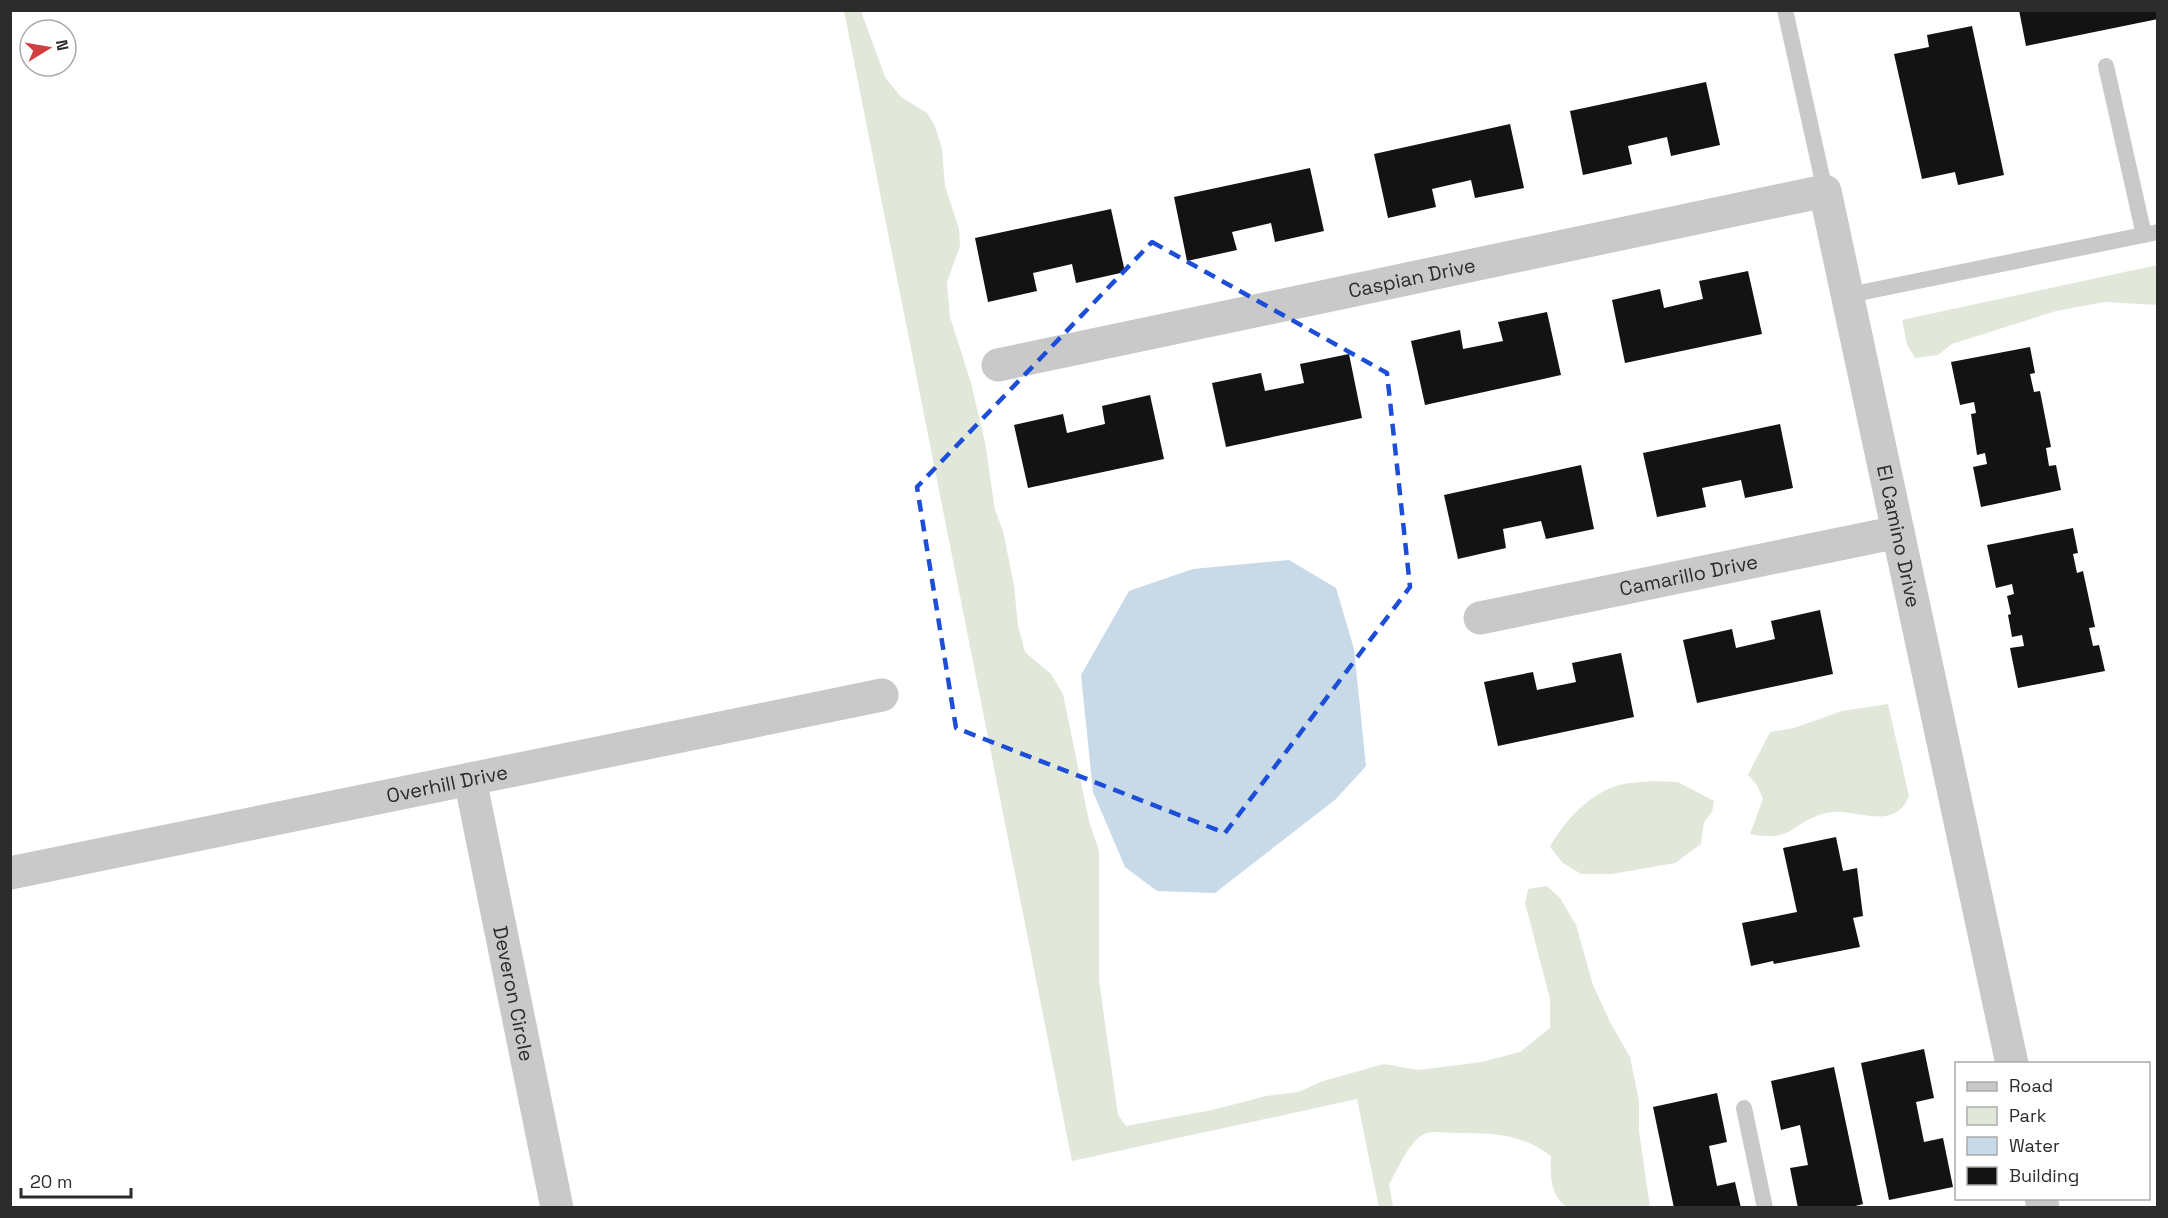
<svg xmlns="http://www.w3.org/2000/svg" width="2168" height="1218" font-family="'Space Grotesk',sans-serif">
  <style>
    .green { fill: #e1e8da }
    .water { fill: #c8d9e7 }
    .building { fill: #131313 }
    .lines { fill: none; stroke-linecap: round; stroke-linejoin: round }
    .lane { stroke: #c9c9c9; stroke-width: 16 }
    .street { stroke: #c9c9c9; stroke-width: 33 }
    .marked { fill: none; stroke: #1d4ed8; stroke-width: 4.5; stroke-dasharray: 12 8; stroke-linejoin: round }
    .labels { text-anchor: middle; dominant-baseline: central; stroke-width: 6; stroke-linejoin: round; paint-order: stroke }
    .street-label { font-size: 20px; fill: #2c2c2c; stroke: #fff }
  </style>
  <rect width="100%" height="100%" fill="#fff"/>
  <!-- green -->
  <g class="green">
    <path d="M844,11H861L885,77L901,97L927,113L935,126L942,149L945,186L959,229L960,246L947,282L950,317L971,383L985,442L995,510L1003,531L1014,585L1018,626L1025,652L1051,674L1063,694L1089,821L1099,851V980L1118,1115L1126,1126L1212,1110L1266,1096L1298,1092L1323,1081L1384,1064L1418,1070L1482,1062L1520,1052L1550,1028V999L1525,903L1528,889L1547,886L1560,898L1576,925L1593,985L1611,1024L1630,1057L1639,1101V1131L1650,1207H1567C1550,1195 1550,1175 1551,1156C1520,1133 1492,1133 1455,1133C1447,1133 1435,1131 1427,1133C1409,1139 1398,1170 1389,1184L1393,1207H1379L1357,1099L1072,1161Z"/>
    <polygon points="2157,265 2157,305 2105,302 2056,311 1952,344 1938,355 1915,358 1907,345 1902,320"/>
    <path d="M1888,704L1909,796C1894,834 1853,806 1826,813C1790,822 1795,843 1750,834L1763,799L1757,785L1748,775L1770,732L1794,728L1842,711Z"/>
    <path d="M1654,781L1678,782L1714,801L1712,812L1704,822L1701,844L1675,863L1612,874H1581L1563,863L1550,847C1564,821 1591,792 1620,785C1631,782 1643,782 1654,781Z"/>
  </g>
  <!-- water -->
  <polygon class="water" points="1289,560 1336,588 1354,649 1366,766 1336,799 1215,893 1157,891 1125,867 1093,792 1081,675 1129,591 1193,569"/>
  <!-- building -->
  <g class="building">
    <polygon points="2019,10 2158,10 2158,19 2026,46"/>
    <polygon points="1972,26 2004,175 1958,185 1955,172 1922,179 1894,54 1929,47 1927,35"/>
    <polygon points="1706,82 1720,145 1671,156 1667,137 1628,146 1632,164 1583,175 1570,111"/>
    <polygon points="1510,124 1524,188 1475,198 1471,180 1432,189 1436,207 1388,218 1374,154"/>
    <polygon points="1310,168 1324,231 1275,242 1271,223 1232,232 1237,250 1187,261 1174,197"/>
    <polygon points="1111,209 1125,272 1076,283 1072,264 1033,273 1037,291 988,302 975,238"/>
    <polygon points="1748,271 1762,334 1625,363 1612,300 1660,289 1664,308 1703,299 1699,281"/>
    <polygon points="1547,312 1561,375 1425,405 1411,341 1460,330 1463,349 1503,341 1498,322"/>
    <polygon points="2030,347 2035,373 2030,374 2034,392 2040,391 2051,447 2046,448 2049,466 2056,465 2061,490 1981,507 1973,467 1987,464 1985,453 1977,455 1971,414 1976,413 1974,402 1960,405 1951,362"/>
    <polygon points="1349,354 1362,418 1226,447 1212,383 1261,373 1265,391 1304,383 1300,364"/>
    <polygon points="1150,395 1164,459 1028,488 1014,425 1063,414 1067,433 1105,424 1102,406"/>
    <polygon points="1780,424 1793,488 1745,498 1741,480 1702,488 1706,507 1657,517 1643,453"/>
    <polygon points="1581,465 1594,529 1546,539 1541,521 1503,529 1506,548 1458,559 1444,495"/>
    <polygon points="2073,528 2078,553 2073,554 2077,573 2083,571 2095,627 2089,628 2093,646 2099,645 2105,671 2018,688 2010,648 2024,646 2022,635 2012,637 2008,615 2011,614 2007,596 2014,594 2012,584 1996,588 1987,545"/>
    <polygon points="1820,610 1833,674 1697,703 1683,640 1732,629 1736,648 1775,639 1771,621"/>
    <polygon points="1621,653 1634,717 1498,746 1484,682 1533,672 1537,690 1576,682 1572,663"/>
    <polygon points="1836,837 1843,871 1857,868 1863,916 1853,918 1860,947 1774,964 1773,961 1751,966 1742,923 1797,912 1783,848"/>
    <polygon points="1924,1049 1934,1098 1916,1102 1924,1142 1943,1138 1953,1187 1889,1200 1861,1063"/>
    <polygon points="1834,1067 1863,1204 1848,1208 1798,1208 1790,1168 1808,1165 1800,1125 1781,1130 1771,1081"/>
    <polygon points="1717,1093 1727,1142 1709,1146 1717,1186 1735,1182 1741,1208 1674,1208 1653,1107"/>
  </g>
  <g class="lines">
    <!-- lane -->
    <g class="lane">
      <polyline points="1785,10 1825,191"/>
      <polyline points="2106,66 2144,235"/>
      <polyline points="1849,295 2158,232"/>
      <polyline points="1744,1108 1765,1208"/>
    </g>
    <!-- street -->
    <g class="street">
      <path id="s1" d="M998,365L1825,191L2012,1064"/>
      <path id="s2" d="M1480,618L1898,532"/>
      <path id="s3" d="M470,779L557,1208"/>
      <path id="s4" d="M10,873L882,695"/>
      <polyline points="2041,1198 2043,1208"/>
    </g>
  </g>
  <!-- marked area -->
  <path class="marked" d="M1152,242L1387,373L1410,587L1225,833L956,728L917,487Z"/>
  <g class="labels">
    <!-- street labels -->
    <g class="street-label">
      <text stroke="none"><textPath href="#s1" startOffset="423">Caspian Drive</textPath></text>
      <text stroke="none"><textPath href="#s1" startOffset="1198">El Camino Drive</textPath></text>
      <text stroke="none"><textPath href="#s2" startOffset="213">Camarillo Drive</textPath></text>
      <text stroke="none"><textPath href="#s4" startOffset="446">Overhill Drive</textPath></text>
      <text stroke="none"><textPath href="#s3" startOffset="219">Deveron Circle</textPath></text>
    </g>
  </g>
  <!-- border -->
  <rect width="2168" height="1218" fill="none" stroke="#2c2c2c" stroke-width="24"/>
  <!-- legend -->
  <rect x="1955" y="1062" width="195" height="138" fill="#ffffff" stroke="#ababab" stroke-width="1.5"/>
  <rect x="1967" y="1082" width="30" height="9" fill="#c9c9c9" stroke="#ababab" stroke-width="1.5"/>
  <text x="2009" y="1092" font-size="18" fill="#2c2c2c">Road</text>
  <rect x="1967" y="1107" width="30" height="18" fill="#e1e8da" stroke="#ababab" stroke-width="1.5"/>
  <text x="2009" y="1122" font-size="18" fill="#2c2c2c">Park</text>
  <rect x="1967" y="1137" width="30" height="18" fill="#c8d9e7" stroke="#ababab" stroke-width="1.5"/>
  <text x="2009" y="1152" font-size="18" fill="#2c2c2c">Water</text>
  <rect x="1967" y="1167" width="30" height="18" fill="#131313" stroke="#ababab" stroke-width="1.5"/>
  <text x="2009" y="1182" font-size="18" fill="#2c2c2c">Building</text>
  <!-- north arrow -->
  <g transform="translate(48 48) rotate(79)"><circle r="28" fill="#ffffff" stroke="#ababab" stroke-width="1.5"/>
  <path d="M0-4.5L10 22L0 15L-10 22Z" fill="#d33e41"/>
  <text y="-9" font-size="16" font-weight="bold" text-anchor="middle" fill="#2c2c2c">N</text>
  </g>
  <!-- scale -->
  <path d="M21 1188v9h110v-9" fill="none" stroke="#2c2c2c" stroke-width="3"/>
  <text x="30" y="1188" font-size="18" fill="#2c2c2c" stroke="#ffffff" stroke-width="4.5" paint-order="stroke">20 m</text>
</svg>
